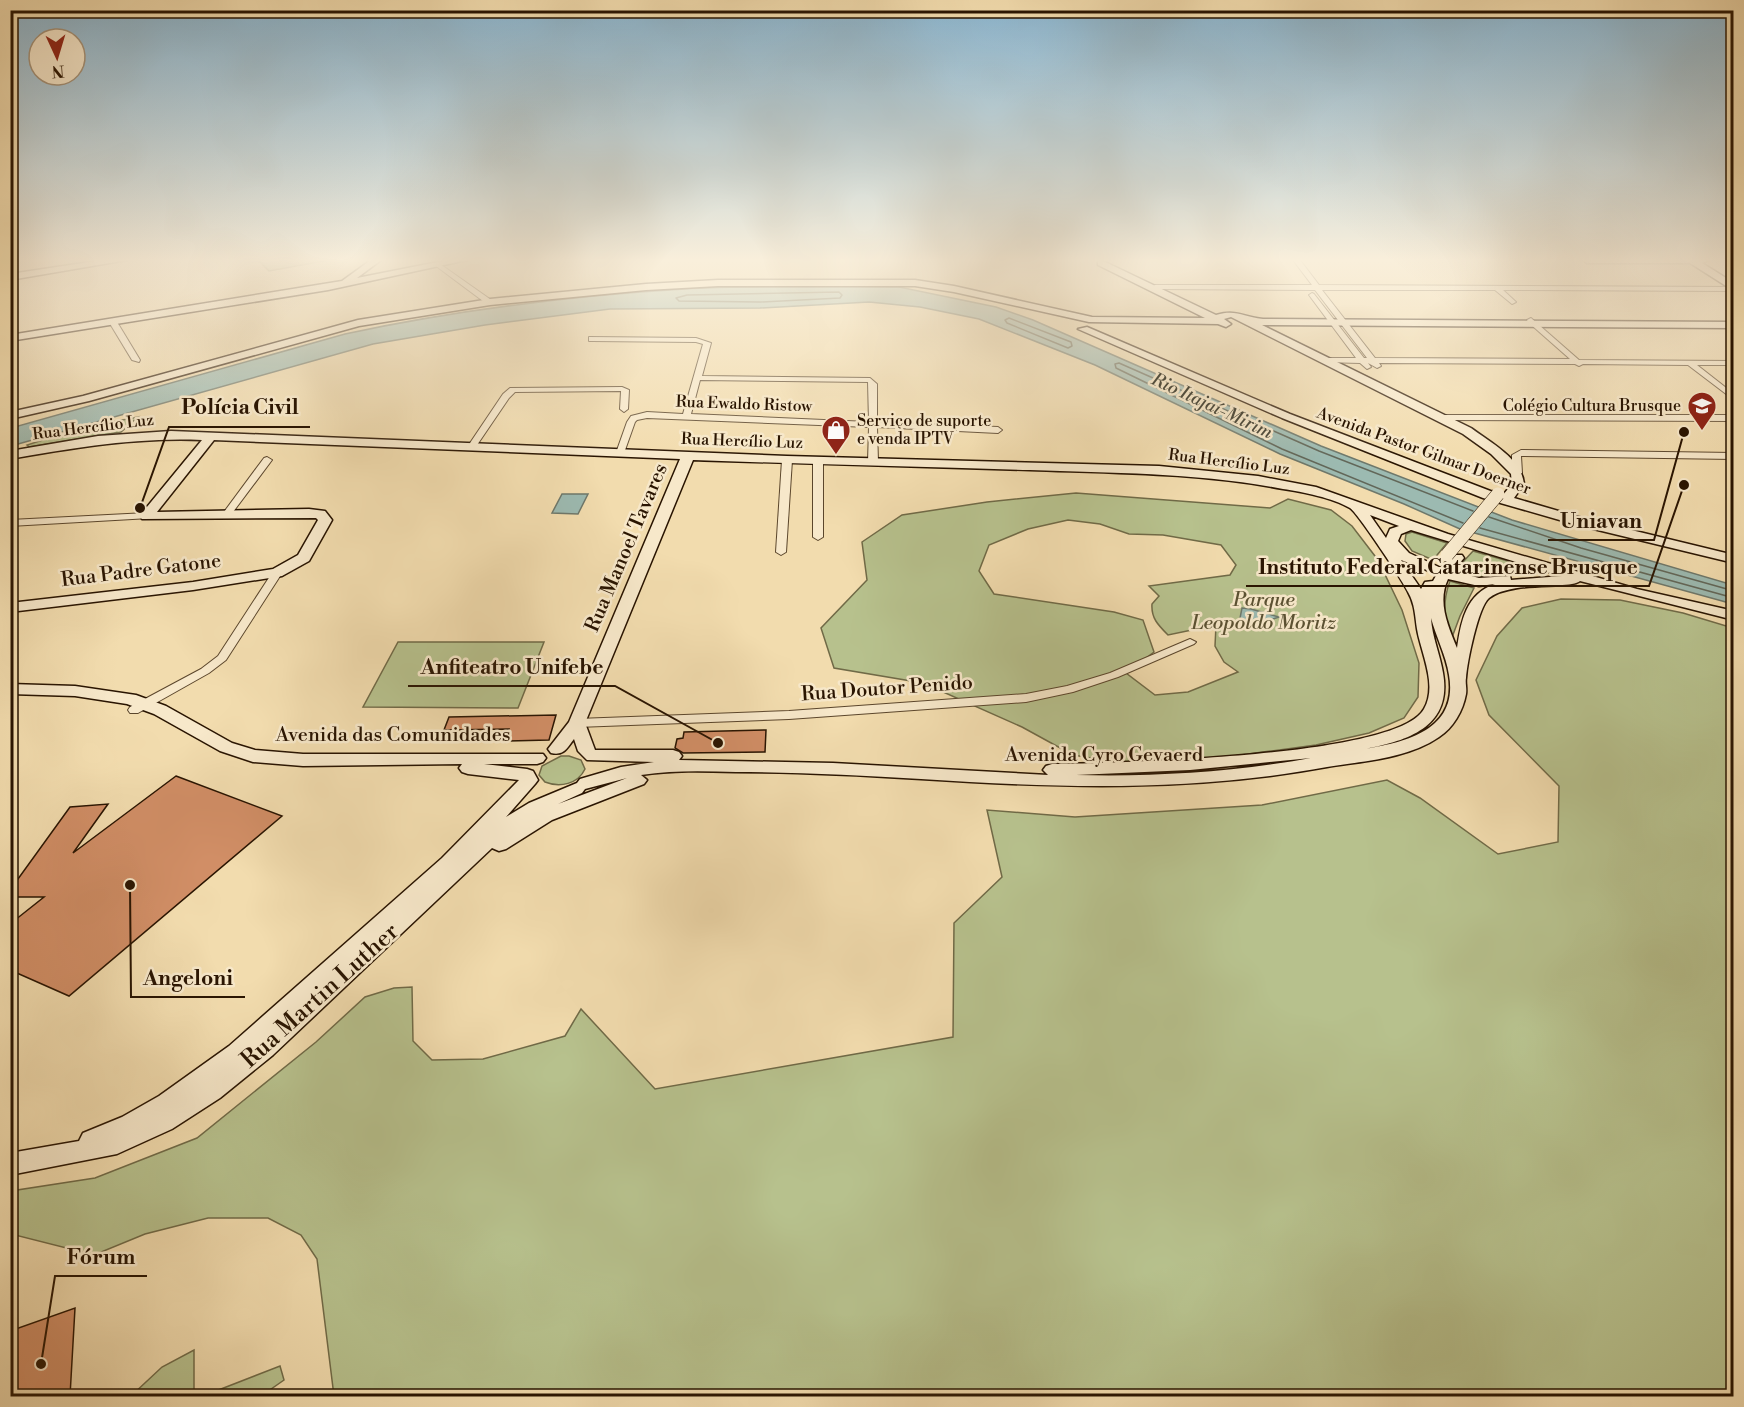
<svg xmlns="http://www.w3.org/2000/svg" width="1744" height="1407" font-family="'Libre Bodoni',serif">
  <style>
    .green { fill: #b7c18d; stroke: #706a47; stroke-width: 1.5; fill-rule: evenodd }
    .water { fill: #9cbab1; stroke: #6e786b; stroke-width: 1.5 }
    .lines { fill: none; stroke-linecap: round; stroke-linejoin: round }
    .shore { stroke: #626759; stroke-width: 1.5 }
    .building { fill: #d18e66; stroke: #291401; stroke-width: 1.5 }
    .street-casing { stroke: #5b462c; stroke-width: 2 }
    .secondary-casing { stroke: #291401; stroke-width: 3 }
    .street { fill: #f7e8ca; fill-rule: evenodd }
    .secondary { fill: #f7e8ca; fill-rule: evenodd }
    .secondary-bridge-casing { stroke: #291401; stroke-width: 14; stroke-linecap: butt }
    .secondary-bridge { stroke: #f7e8ca; stroke-width: 13 }
    .labels { text-anchor: middle; dominant-baseline: central; stroke-width: 5; stroke-linejoin: round; paint-order: stroke }
    .far-street-label { font-size: 16px; fill: #291401; stroke: #f7e8ca }
    .far-poi-label { font-size: 16px; fill: #291401; stroke: #f7e8ca; text-anchor: end }
    .far-water-label { font-size: 18px; font-style: italic; fill: #514e3f; stroke: #f7e8ca }
    .street-label { font-size: 20px; fill: #291401; stroke: #f7e8ca }
    .park-label { font-size: 20px; font-style: italic; fill: #5b5132; stroke: #f7e8ca }
    .near-street-label { font-size: 24px; fill: #291401; stroke: #f7e8ca }
    .leader { fill: none; stroke: #291401; stroke-width: 2 }
    .callout-dot { fill: #291401; stroke: #f7e8ca; stroke-width: 2 }
    .callout-label { font-size: 21px; text-anchor: middle; font-weight: bold; fill: #291401; stroke: #f7e8ca; stroke-width: 5; stroke-linejoin: round; paint-order: stroke }
  </style>
  <rect width="100%" height="100%" fill="#f2dcae"/>
  <filter id="stains"><feTurbulence type="fractalNoise" baseFrequency=".00333" numOctaves="4"/><feColorMatrix values="0 0 0 0 .2 0 0 0 0 .09 0 0 0 0 .02 0 0 0 .5 -.17"/></filter>
  <radialGradient id="worn" r=".72"><stop offset=".6" stop-color="#630" stop-opacity="0"/><stop offset="1" stop-color="#630" stop-opacity=".3"/></radialGradient>
  <!-- green -->
  <g class="green">
    <polygon points="258,260 329,260 269,271"/>
    <polygon points="138,417 121,432 29,447 27,445 80,428"/>
    <path d="M1076,493L1270,508L1288,499L1331,510L1352,526L1378,560L1402,610L1419,663L1418,697L1404,718L1369,733L1316,745L1211,759L1116,762L1073,755L1022,727L923,683L834,668L821,628L867,580L862,542L902,515L987,502ZM1068,520L1100,524L1129,534L1163,535L1221,545L1236,565L1230,575L1149,586L1159,596L1152,604C1151,618 1158,625 1168,635L1216,625L1215,646L1224,662L1238,672L1188,692L1155,695L1126,673L1154,652L1143,620L1114,612L994,594L979,571L989,545L1028,529Z"/>
    <polygon points="1412,532 1447,543 1433,560 1412,551 1405,541 1406,534"/>
    <path d="M1473,551L1515,563V571C1497,578 1472,583 1463,562Z"/>
    <path d="M1450,581L1474,588L1460,616L1451,640C1444,619 1442,602 1450,581Z"/>
    <polygon points="1561,599 1620,600 1683,613 1733,628 1733,1396 334,1396 317,1259 301,1235 268,1218 208,1218 145,1234 94,1255 11,1234 11,1191 95,1178 197,1138 316,1042 365,997 394,988 412,987 413,1041 432,1060 483,1059 565,1036 581,1009 655,1089 953,1037 954,923 1002,877 987,810 1075,817 1262,805 1387,780 1420,798 1498,854 1558,842 1559,786 1489,715 1476,680 1497,636 1522,608"/>
    <polygon points="398,642 544,642 518,708 363,707"/>
    <path d="M561,756H569L581,760L585,769C578,784 560,788 545,782L539,775L542,766Z"/>
    <polygon points="194,1350 194,1396 131,1396 162,1367"/>
    <polygon points="280,1366 284,1380 261,1396 203,1396"/>
  </g>
  <!-- water -->
  <g class="water">
    <path d="M840,286L899,287L996,307L1033,320L1321,446L1512,520L1733,585V604L1460,529L1404,504L1280,454L1095,365L979,319L920,307L869,302L760,308L610,309L485,325L373,344L11,446V428L345,334C456,310 571,296 685,289C736,286 789,287 840,286Z"/>
    <polygon points="562,494 588,494 578,514 552,513"/>
    <polygon points="1242,608 1251,609 1279,617 1267,621 1268,623 1252,625 1240,618"/>
  </g>
  <g class="lines">
    <!-- shore -->
    <g class="shore">
      <polygon points="839,292 842,295 840,298 760,302 679,301 676,298 687,295"/>
      <polygon points="1009,318 1071,342 1072,346 1068,348 1007,323 1005,320"/>
      <polyline points="1489,517 1581,548 1734,591"/>
      <polyline points="1463,523 1282,449 1116,368 1115,364 1119,363 1319,451 1473,511"/>
      <polyline points="1480,528 1734,598"/>
    </g>
  </g>
  <!-- building -->
  <g class="building">
    <polygon points="556,715 549,740 505,741 509,729 444,730 449,717"/>
    <polygon points="766,730 765,752 683,753 675,748 677,739 683,738 684,732"/>
    <polygon points="176,776 282,816 69,996 10,970 10,924 44,897 10,897 10,890 70,807 108,804 73,853"/>
    <polygon points="75,1308 70,1396 10,1396 10,1331"/>
  </g>
  <g class="lines">
    <!-- street casing -->
    <g class="street-casing">
      <g id="street">
        <polygon points="1293,260 1300,260 1319,285 1734,287 1734,291 1503,290 1516,302 1512,304 1495,290 1322,290 1375,358 1570,359 1528,322 1527,320 1531,318 1579,360 1734,361 1734,365 1697,365 1734,394 1734,400 1688,365 1583,364 1579,366 1575,364 1379,363 1381,366 1377,368 1368,363 1371,367 1367,369 1360,363 1323,362 1320,362 1320,358 1356,358 1309,295 1312,293 1314,294 1364,358 1367,358 1315,290 1155,289 1152,287 1155,285 1312,285"/>
        <polygon points="436,264 440,264 494,302 487,304 436,266"/>
        <polygon points="110,320 117,322 140,360 139,362 132,360 109,322"/>
        <path d="M589,337L696,338L711,343L702,376L870,378L877,384V422L998,427L1002,430L998,433L877,427L878,462L873,465L868,462L869,427L647,418L637,420L635,422L624,453L620,456L616,453L627,422L631,416L647,412L683,414L703,344L696,342L592,341H589ZM700,380L868,382L869,422L691,414Z"/>
        <polygon points="622,387 629,390 628,409 624,412 620,409 621,391 515,392 509,398 475,448 469,448 468,446 503,394 510,388"/>
        <polygon points="1442,415 1734,415 1734,421 1439,420 1439,416"/>
        <polygon points="1521,450 1734,453 1734,459 1522,456 1521,456 1522,473 1517,476 1512,473 1512,455"/>
        <polygon points="267,457 272,460 230,516 224,516 224,512 264,458"/>
        <polygon points="787,457 792,460 786,552 781,555 776,552 782,460"/>
        <polygon points="818,458 823,461 823,537 818,540 813,537 813,461"/>
        <polygon points="147,513 150,514 150,518 10,526 10,520"/>
        <polygon points="277,570 282,573 226,660 209,673 138,713 130,713 128,710 130,707 201,669 218,656 272,573"/>
        <polygon points="1190,639 1196,642 1194,644 1118,677 1073,692 1026,702 789,719 577,727 571,723 577,719 789,711 1026,694 1067,686 1110,673"/>
      </g>
    </g>
    <!-- secondary casing -->
    <g class="secondary-casing">
      <g id="secondary">
        <polygon points="103,260 127,260 10,280 10,274"/>
        <polygon points="371,260 381,260 357,278 448,260 467,260 328,290 10,341 10,335 342,281"/>
        <path d="M1101,260L1216,315C1237,309 1242,317 1263,319L1734,322V328L1262,325L1471,428C1490,442 1522,459 1524,484L1514,498L1586,519L1734,555V563L1577,525L1483,498L1282,418L1078,329L1087,327L1290,414L1493,492L1503,495L1512,484L1511,474L1491,454L1463,434L1231,317L1224,319L1231,324L1226,327L1218,324L1089,322L954,292L915,286H718L646,290L490,305L359,326L89,401L10,419V412L83,396L358,320L490,299L646,284L718,280H915L954,286L1092,317L1205,318L1098,265V261Z"/>
        <polygon points="1583,260 1710,260 1702,263 1734,283 1734,291 1690,263 1587,263"/>
        <path d="M171,431L787,456L1159,466L1258,476L1316,487L1448,534L1637,589L1734,611V620L1580,581C1570,590 1513,580 1489,598C1478,607 1467,663 1466,678C1465,683 1467,688 1466,694C1463,711 1453,728 1439,737C1407,759 1363,761 1327,767C1192,792 1057,788 921,779C859,775 798,772 736,772C704,771 673,770 641,775L647,780L644,784L552,820L506,849L499,851L492,848L273,1055L220,1098L172,1129L117,1154L10,1175V1153L79,1141L83,1133L122,1117L159,1096L229,1046L442,858L519,780L468,774L462,772L459,768L462,764L303,766L253,762L220,751L154,714L127,704L75,696L10,694V684L75,686L136,695L166,706L232,743L255,750L303,754H543L546,758L543,762L537,764H484L527,769L533,771L538,780L535,784L506,817L529,803L577,783L580,779L621,767L654,762L587,760L578,751L574,739C567,748 564,756 551,753L548,749L569,722L680,459L214,440L157,512L309,509L325,511L332,520L309,561L282,576L193,590L10,612V603L193,582L273,569L298,555L318,520L316,518L142,519L140,516L142,513L202,440C137,437 74,448 10,459V451L98,436ZM693,460C805,464 917,467 1030,470C1115,473 1200,473 1283,489C1303,492 1333,498 1350,508C1357,512 1403,581 1408,592C1415,604 1415,616 1417,629C1421,653 1438,685 1424,709C1397,758 1112,763 1052,764L1046,766L1043,770L1048,775L833,763L679,760L682,756L679,752L673,750H595L585,723ZM1370,515L1399,526L1390,529L1386,538ZM1411,530L1562,576L1511,580L1510,576L1479,578L1453,571L1464,558L1462,555H1452L1441,568L1409,553L1398,541L1401,534ZM1401,560L1437,574L1433,581L1425,582L1421,589ZM1448,579L1479,586L1495,584C1466,594 1461,621 1457,648C1448,626 1437,602 1448,579ZM1431,618C1436,637 1446,655 1449,675C1459,732 1402,743 1359,750C1404,742 1453,729 1443,673C1440,654 1432,637 1431,618ZM1311,758C1234,772 1154,777 1076,775L1190,770ZM627,778L558,804L582,793L585,789Z"/>
      </g>
    </g>
    <!-- street -->
    <use href="#street" class="street"/>
    <!-- secondary -->
    <use href="#secondary" class="secondary"/>
    <!-- secondary-bridge casing -->
    <g class="secondary-bridge-casing">
      <polyline id="secondary-bridge" points="1447,555 1498,494"/>
    </g>
    <!-- secondary-bridge -->
    <use href="#secondary-bridge" class="secondary-bridge"/>
  </g>
  <!-- sky -->
  <linearGradient id="sky" x2="0" y2="1"><stop stop-color="#89b6d2"/><stop offset="0.57" stop-color="#f9efdb"/><stop offset="1" stop-color="#f9efdb" stop-opacity="0"/></linearGradient>
  <rect width="1744" height="457" fill="url(#sky)"/>
  <!-- icons -->
  <defs>
    <g id="school-pin" transform="scale(1.5)"><path d="M0 17L-7.5 6A9.5 9.5 0 1 1 7.5 6Z" fill="#8f2418" stroke="#f7e8ca"/><path d="M0-5L7-2L0 1L-7-2ZM-4 1L0 2.5L4 1V4Q0 6-4 4Z" fill="#fff"/></g>
    <g id="shop-pin" transform="scale(1.5)"><path d="M0 17L-7.5 6A9.5 9.5 0 1 1 7.5 6Z" fill="#8f2418" stroke="#f7e8ca"/><path d="M-5-2.5h2.3a2.7 3.5 0 0 1 5.4 0H5L5.5 6h-11ZM-1.5-2.5h3a1.5 2.3 0 0 0-3 0Z" fill="#fff"/></g>
  </defs>
  <g fill-rule="evenodd">
    <use href="#school-pin" x="1702" y="406"/>
    <use href="#shop-pin" x="836" y="430"/>
  </g>
  <g class="labels">
    <!-- far-street labels -->
    <g class="far-street-label">
      <text transform="translate(744 404) rotate(2)">Rua Ewaldo Ristow</text>
      <text transform="translate(93 427) rotate(-7)">Rua Hercílio Luz</text>
      <text transform="translate(742 441) rotate(2)">Rua Hercílio Luz</text>
      <text transform="translate(1424 451) rotate(20)">Avenida Pastor Gilmar Doerner</text>
      <text transform="translate(1229 462) rotate(7)">Rua Hercílio Luz</text>
    </g>
    <!-- far-poi labels -->
    <g class="far-poi-label">
      <text x="1681" y="406">Colégio Cultura Brusque</text>
      <text x="857" y="421" text-anchor="start">Serviço de suporte<tspan x="857" dy="18">e venda IPTV</tspan></text>
    </g>
    <!-- far-water labels -->
    <g class="far-water-label">
      <text transform="translate(1212 406) rotate(25)">Rio Itajaí-Mirim</text>
    </g>
    <!-- street labels -->
    <g class="street-label">
      <text transform="translate(627 548) rotate(-67)">Rua Manoel Tavares</text>
      <text transform="translate(141 571) rotate(-7)">Rua Padre Gatone</text>
      <text transform="translate(887 689) rotate(-4)">Rua Doutor Penido</text>
      <text x="393" y="735">Avenida das Comunidades</text>
      <text x="1104" y="755">Avenida Cyro Gevaerd</text>
    </g>
    <!-- park labels -->
    <g class="park-label">
      <text x="1264" y="600">Parque<tspan x="1264" dy="23">Leopoldo Moritz</tspan></text>
    </g>
    <!-- near-street labels -->
    <g class="near-street-label">
      <text transform="translate(320 996) rotate(-42)">Rua Martin Luther</text>
    </g>
  </g>
  <!-- callouts -->
  <path class="leader" d="M140 508L169 427H310M1684 432L1654 540H1548M1684 485L1649 586H1246M718 743L615 686H408M130 885L131 997H245M41 1364L55 1276H147"/>
  <g class="callout-dot">
    <circle cx="140" cy="508" r="6"/>
    <circle cx="1684" cy="432" r="6"/>
    <circle cx="1684" cy="485" r="6"/>
    <circle cx="718" cy="743" r="6"/>
    <circle cx="130" cy="885" r="6"/>
    <circle cx="41" cy="1364" r="6"/>
  </g>
  <g class="callout-label">
    <text x="240" y="414">Polícia Civil</text>
    <text x="1601" y="528">Uniavan</text>
    <text x="1448" y="574">Instituto Federal Catarinense Brusque</text>
    <text x="512" y="674">Anfiteatro Unifebe</text>
    <text x="188" y="985">Angeloni</text>
    <text x="101" y="1264">Fórum</text>
  </g>
  <!-- margin -->
  <rect width="1744" height="1407" fill="none" stroke="#f2dcae" stroke-width="36"/>
  <rect x="12" y="12" width="1720" height="1383" fill="none" stroke="#291401" stroke-width="3"/>
  <rect x="18" y="18" width="1708" height="1371" fill="none" stroke="#291401" stroke-width="1.5"/>
  <!-- north arrow -->
  <g transform="translate(57 57) rotate(176)"><circle r="28" fill="#f7e8ca" stroke="#a5937a" stroke-width="1.5"/>
  <path d="M0-4.5L10 22L0 15L-10 22Z" fill="#8f2418"/>
  <text y="-9" font-size="16" font-weight="bold" text-anchor="middle" fill="#291401">N</text>
  </g>
  <rect width="100%" height="100%" filter="url(#stains)"/>
  <rect width="100%" height="100%" fill="url(#worn)"/>
</svg>
